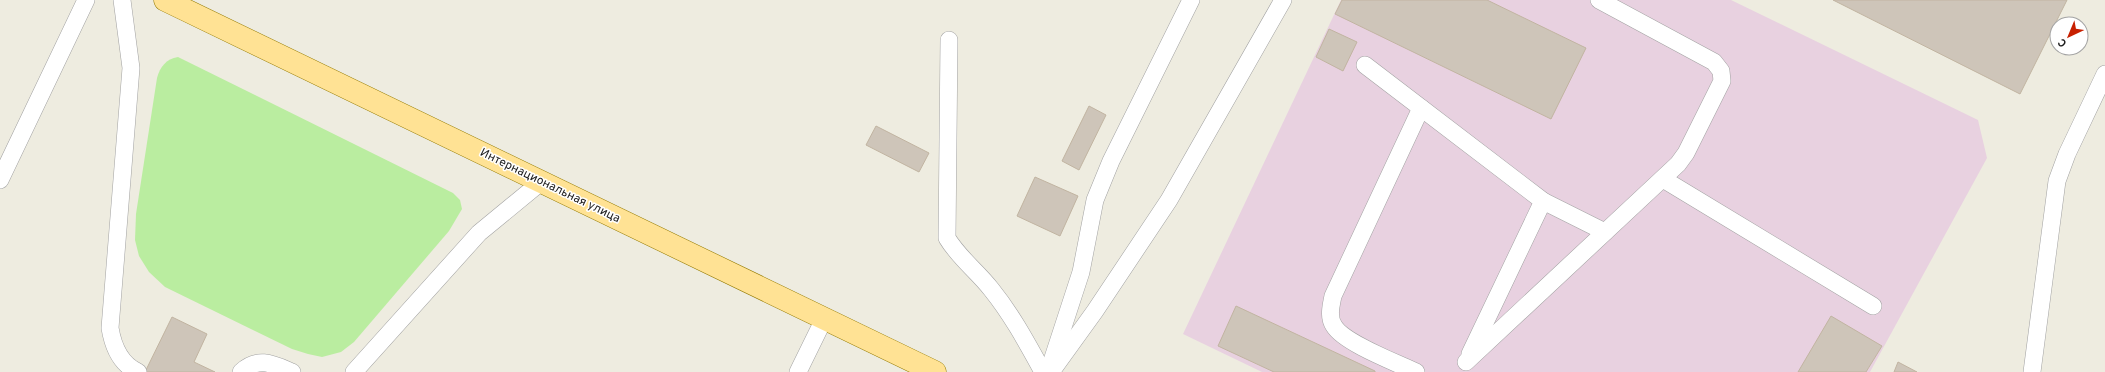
<svg xmlns="http://www.w3.org/2000/svg" width="2105" height="372" font-family="Overpass,sans-serif">
  <style>
    .industrial { fill: #e8d1e0 }
    .grass { fill: #baeda0 }
    .building { fill: #cec5b9; stroke: #c1b4a1 }
    .lines { fill: none; stroke-linecap: round; stroke-linejoin: round }
    .service-casing { stroke: #a2a2a2; stroke-width: 18 }
    .primary-casing { stroke: #937a00; stroke-width: 23 }
    .service { stroke: #fff; stroke-width: 17 }
    .primary { stroke: #ffe294; stroke-width: 22 }
    .labels { text-anchor: middle; dominant-baseline: central; stroke-width: 3; stroke-linejoin: round; paint-order: stroke }
    .street-label { font-size: 12px; fill: #1b1b1b; stroke: #fff }
  </style>
  <rect width="100%" height="100%" fill="#eeece0"/>
  <!-- industrial -->
  <polygon class="industrial" points="1341,0 1731,0 1978,120 1987,158 1870,372 1262,372 1183,334"/>
  <!-- grass -->
  <path class="grass" d="M178,57L453,193L460,200L462,209L449,231L354,342L341,352L322,357L308,354L292,349L165,287L149,272L139,256L135,240L136,214L157,78C160,67 166,59 178,57Z"/>
  <!-- building -->
  <g class="building">
    <polygon points="1342,0 1487,0 1586,48 1551,119 1335,14"/>
    <polygon points="1833,0 2067,0 2020,94"/>
    <polygon points="1329,29 1357,42 1343,71 1316,57"/>
    <polygon points="1089,106 1106,115 1079,170 1062,161"/>
    <polygon points="876,126 929,153 919,172 866,145"/>
    <polygon points="1035,177 1078,196 1060,236 1017,216"/>
    <polygon points="1236,306 1375,371 1375,372 1274,372 1218,346"/>
    <polygon points="1831,316 1882,346 1866,372 1798,372"/>
    <polygon points="172,317 207,334 194,362 215,372 145,372"/>
    <polygon points="1898,362 1917,372 1894,372"/>
  </g>
  <g class="lines">
    <!-- service casing -->
    <g class="service-casing">
      <g id="service">
        <path d="M122,0L131,68L110,328C113,346 120,364 138,372"/>
        <path d="M949,40L947,238C959,258 977,271 991,289C1012,315 1027,343 1043,372"/>
        <polyline points="1365,65 1543,201 1470,354"/>
        <polyline points="1663,179 1873,306"/>
        <polyline points="0,180 86,0"/>
        <polyline points="1543,201 1605,232"/>
        <polyline points="1466,362 1678,164 1686,153 1722,81 1721,71 1714,62 1599,0"/>
        <polyline points="1051,364 1081,272 1095,200 1111,161 1191,0"/>
        <path d="M241,372C258,356 273,364 292,372"/>
        <polyline points="354,372 479,233 541,182"/>
        <polyline points="798,372 824,319"/>
        <polyline points="1051,372 1095,311 1169,200 1283,0"/>
        <path d="M1416,372C1397,363 1344,343 1334,326C1328,317 1331,306 1333,296L1421,108"/>
        <polyline points="2032,372 2057,181 2067,154 2105,74"/>
      </g>
    </g>
    <!-- primary casing -->
    <g class="primary-casing">
      <polyline id="primary" points="165,0 935,372"/>
    </g>
    <!-- service -->
    <use href="#service" class="service"/>
    <!-- primary -->
    <use href="#primary" class="primary"/>
  </g>
  <g class="labels">
    <!-- street labels -->
    <g class="street-label">
      <text transform="translate(550 186) rotate(26)">Интернациональная улица</text>
    </g>
  </g>
  <!-- north arrow -->
  <g transform="translate(2069 36) rotate(224)"><circle r="19" fill="#ffffff" stroke="#a4a4a4"/>
  <path d="M0-3L7 15L0 10L-7 15Z" fill="#c72000"/>
  <text y="-6" font-size="11" font-weight="bold" text-anchor="middle" fill="#1b1b1b">С</text>
  </g>
</svg>
